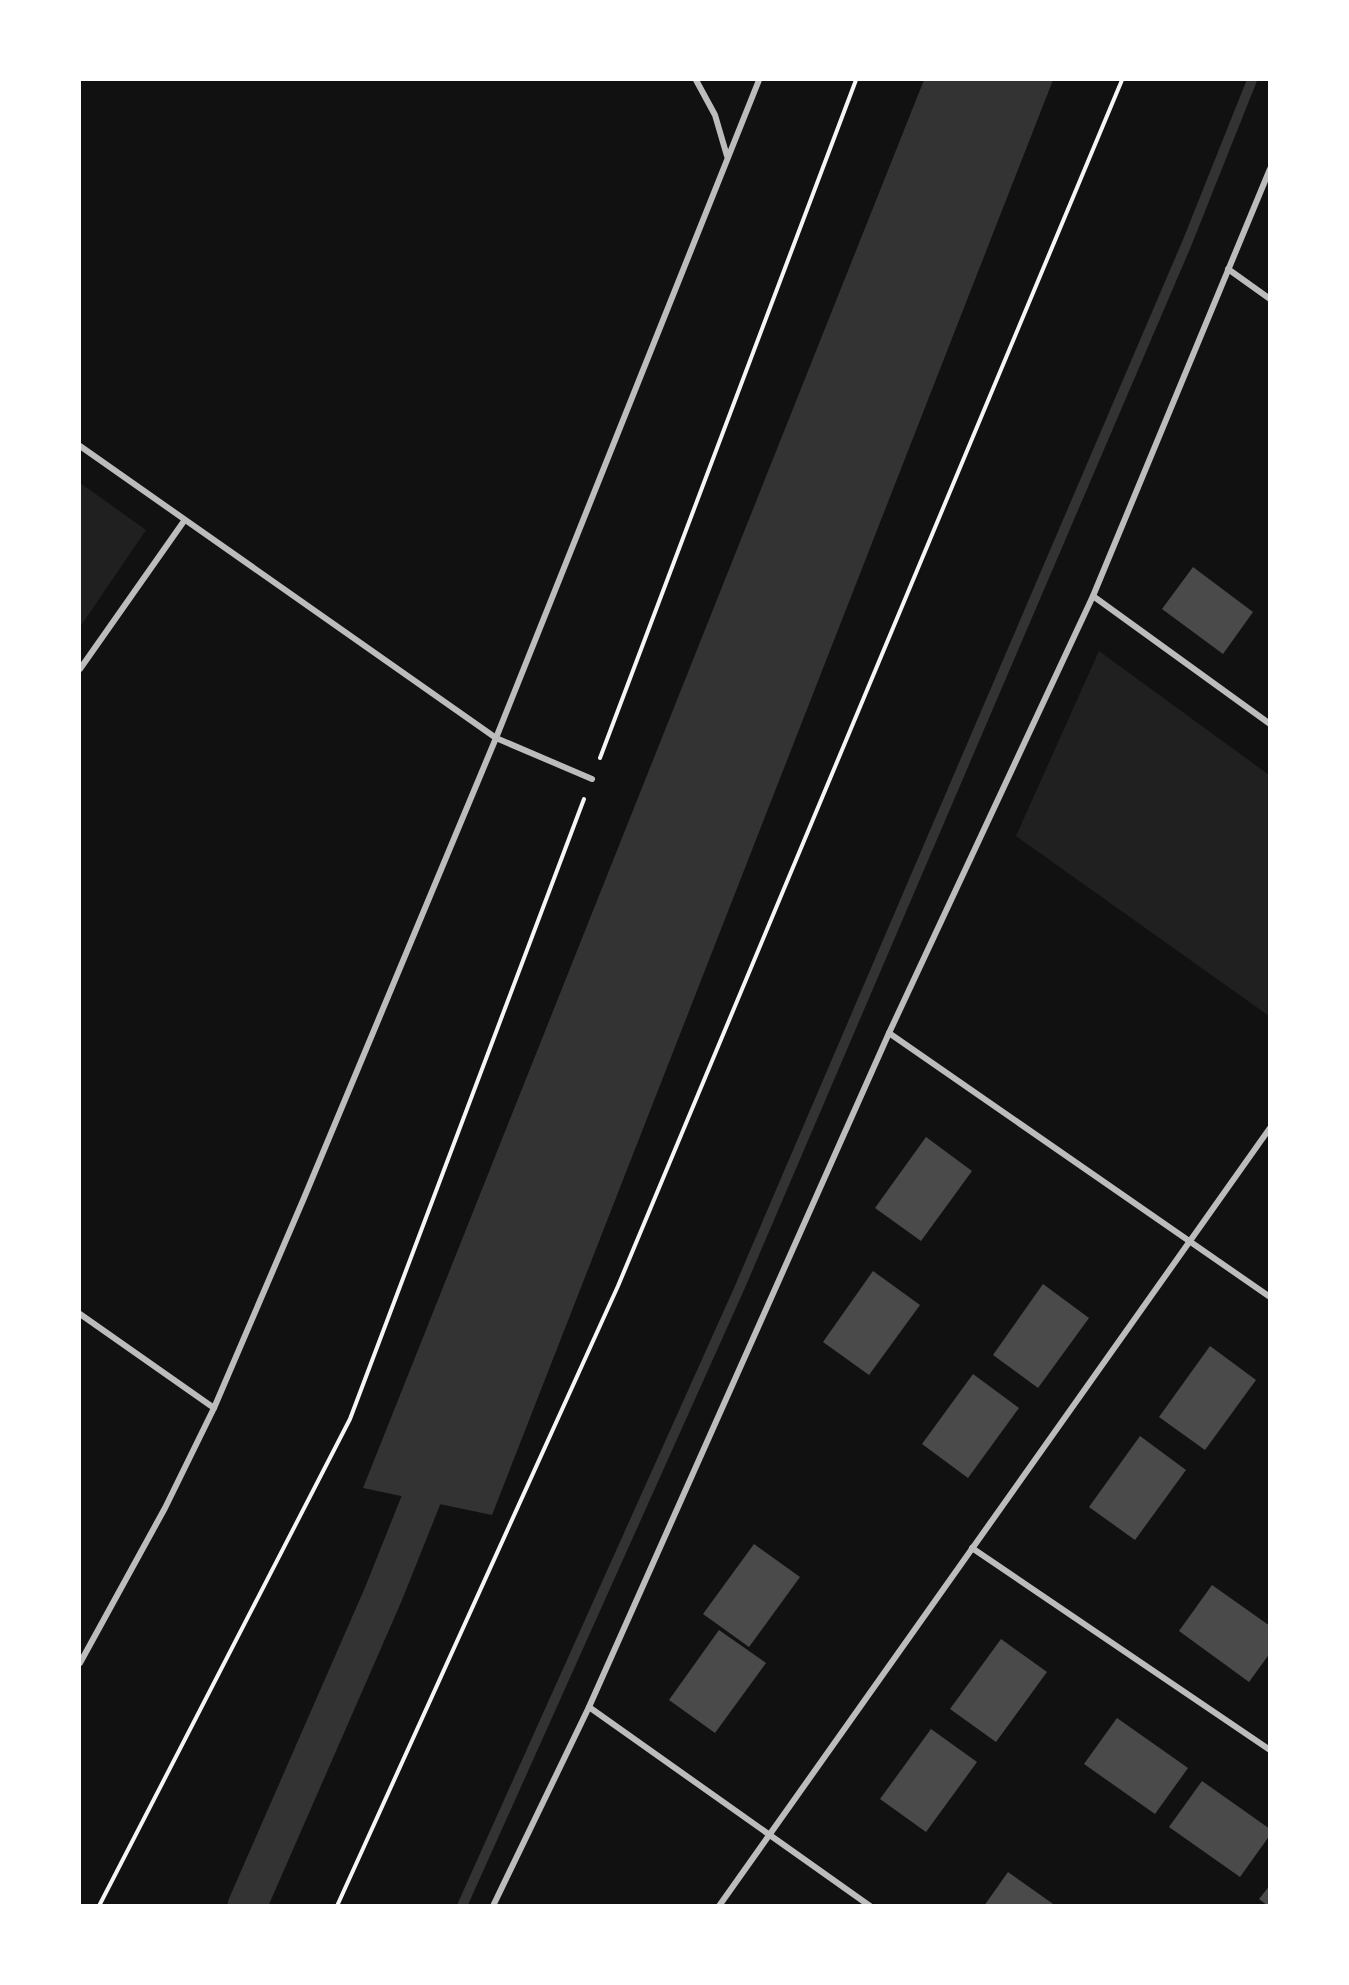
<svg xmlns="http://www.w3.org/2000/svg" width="1349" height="1985" font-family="'Work Sans',sans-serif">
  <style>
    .green { fill: #202020 }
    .water { fill: #333 }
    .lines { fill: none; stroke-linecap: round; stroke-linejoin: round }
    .stream { stroke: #333; stroke-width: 10 }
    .canal { stroke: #333; stroke-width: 39 }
    .building { fill: #4a4a4a }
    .path { stroke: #f5f5f5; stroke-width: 4 }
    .minor { stroke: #bcbcbc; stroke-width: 6 }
  </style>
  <rect width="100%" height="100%" fill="#111"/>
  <!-- green -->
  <g class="green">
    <polygon points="80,483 146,530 80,627"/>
    <polygon points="1099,651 1269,775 1269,1016 1016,836"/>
  </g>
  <!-- water -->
  <polygon class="water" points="924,80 1053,80 492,1515 363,1488"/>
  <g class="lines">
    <!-- stream -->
    <polyline class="stream" points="462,1906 739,1289 1187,243 1252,80"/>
    <!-- canal -->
    <polyline class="canal" points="247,1906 383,1595 441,1450"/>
  </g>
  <!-- building -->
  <g class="building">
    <polygon points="1193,567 1253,612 1223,654 1162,609"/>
    <polygon points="926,1137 972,1171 921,1241 875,1208"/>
    <polygon points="873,1271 920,1305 869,1375 823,1342"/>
    <polygon points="1043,1284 1089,1318 1038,1388 993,1355"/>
    <polygon points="1210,1346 1256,1380 1205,1450 1159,1417"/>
    <polygon points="973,1374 1019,1408 968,1478 922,1444"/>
    <polygon points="1140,1436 1186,1470 1135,1540 1089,1507"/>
    <polygon points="754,1544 800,1577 749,1647 703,1614"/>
    <polygon points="1212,1585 1270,1626 1270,1653 1249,1682 1179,1631"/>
    <polygon points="719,1630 766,1663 715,1733 669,1700"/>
    <polygon points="1001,1639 1047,1672 996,1742 950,1709"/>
    <polygon points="1117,1718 1188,1768 1155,1814 1084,1764"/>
    <polygon points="931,1729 977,1762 926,1832 880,1799"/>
    <polygon points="1202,1781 1270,1829 1270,1835 1240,1877 1169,1827"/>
    <polygon points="1008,1872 1056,1906 984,1906"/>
    <polygon points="1270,1885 1270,1906 1268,1906 1259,1899"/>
  </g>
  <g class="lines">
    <!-- path -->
    <g class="path">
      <polyline points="600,758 856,80"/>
      <polyline points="99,1906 350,1419 584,799"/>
      <polyline points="337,1906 618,1286 1122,80"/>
    </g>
    <!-- minor -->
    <g class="minor">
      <polyline points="696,80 715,115 727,156"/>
      <polyline points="1228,269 1270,299"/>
      <polyline points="80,446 496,738 592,779"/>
      <polyline points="1093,596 1270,724"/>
      <polyline points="80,669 184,521"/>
      <polyline points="889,1033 1270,1297"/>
      <polyline points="80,1314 214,1408"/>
      <polyline points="972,1548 1270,1750"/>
      <polyline points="80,1663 165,1508 214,1408 304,1198 496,738 759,80"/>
      <polyline points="589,1707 870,1906"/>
      <polyline points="493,1906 589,1707 889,1033 1093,596 1270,169"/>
      <polyline points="719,1906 1270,1128"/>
    </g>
  </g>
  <!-- border -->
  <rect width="1349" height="1985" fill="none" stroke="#ffffff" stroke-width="162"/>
</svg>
